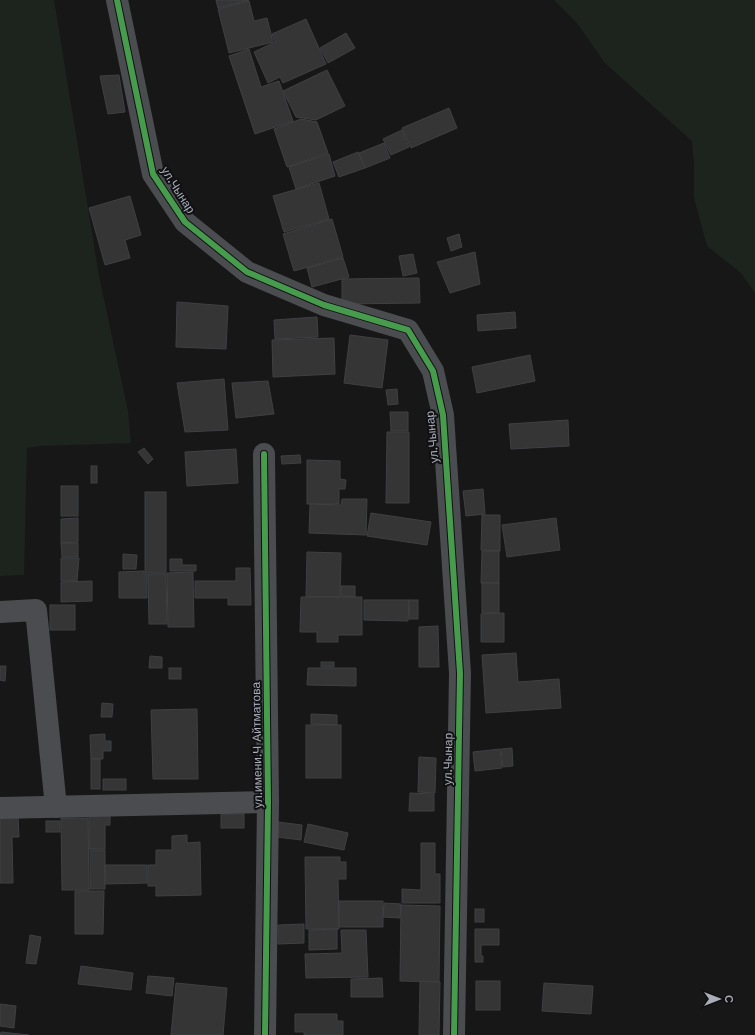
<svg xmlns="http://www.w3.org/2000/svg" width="755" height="1035" font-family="'Work Sans',sans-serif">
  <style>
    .green { fill: #1d241e }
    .building { fill: #353536; stroke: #3f4043 }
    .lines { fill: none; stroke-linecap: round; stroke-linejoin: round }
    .minor { stroke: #4b4c50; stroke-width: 22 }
    .cycleway-casing { stroke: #111113; stroke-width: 8 }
    .cycleway { stroke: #469c4c; stroke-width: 6 }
    .labels { text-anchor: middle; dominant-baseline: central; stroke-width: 4; stroke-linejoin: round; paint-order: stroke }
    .street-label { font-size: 12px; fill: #a8adb8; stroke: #111113 }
  </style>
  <rect width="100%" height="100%" fill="#171717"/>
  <!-- green -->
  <g class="green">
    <polygon points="0,0 54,0 99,276 128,411 131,443 41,446 27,448 24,575 0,576"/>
    <polygon points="554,0 755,0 755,293 741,273 707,246 694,198 694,164 692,141 605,63 577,23"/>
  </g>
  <!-- building -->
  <g class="building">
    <polygon points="216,0 249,0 218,8"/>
    <polygon points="249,1 254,21 267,18 273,42 229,53 218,9"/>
    <polygon points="306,19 326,64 283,83 280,77 268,83 254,52 275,42 272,34"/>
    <polygon points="346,33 355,48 328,63 320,48"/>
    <polygon points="249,49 261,87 279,81 293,121 255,134 229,56"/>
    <polygon points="327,70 345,106 316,120 296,117 283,91"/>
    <polygon points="119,75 125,112 108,114 100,76"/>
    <polygon points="449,108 457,128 411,148 402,128"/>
    <polygon points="301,119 317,122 328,153 287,167 274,129"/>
    <polygon points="402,130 409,147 391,155 383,139"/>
    <polygon points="384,143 390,158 365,168 359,153"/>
    <polygon points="358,152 365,168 339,177 333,162"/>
    <polygon points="329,154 335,176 296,189 289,167"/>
    <polygon points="319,183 329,219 284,232 273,196"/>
    <polygon points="130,196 141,235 125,240 130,258 105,265 89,208"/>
    <polygon points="332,219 343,257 294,271 283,234"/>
    <polygon points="459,234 462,247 451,251 447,238"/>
    <polygon points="475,252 480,284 450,293 437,262"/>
    <polygon points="413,254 417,273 403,276 399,256"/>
    <polygon points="343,258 349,277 312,287 307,268"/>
    <polygon points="419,278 420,303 342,304 342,279"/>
    <polygon points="177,302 228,306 226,349 176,347"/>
    <polygon points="515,312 516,328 478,331 477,315"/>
    <polygon points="317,317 318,337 275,339 274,320"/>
    <polygon points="350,335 388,340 382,388 344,383"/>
    <polygon points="334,338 335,374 273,377 272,340"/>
    <polygon points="530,355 535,381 477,393 472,367"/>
    <polygon points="224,379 228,430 185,432 177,383"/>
    <polygon points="268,381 274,414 236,418 232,383"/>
    <polygon points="397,389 398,404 388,405 386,390"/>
    <polygon points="390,412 408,412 408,431 391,431"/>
    <polygon points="568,420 569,446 511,449 509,424"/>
    <polygon points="387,432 409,432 409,503 386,503"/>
    <polygon points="144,448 153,459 148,464 138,452"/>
    <polygon points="236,449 238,483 187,486 185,452"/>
    <polygon points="300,455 301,463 282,464 281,456"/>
    <polygon points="307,460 340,461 340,479 346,480 345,489 339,489 339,504 307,504"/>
    <rect x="91" y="466" width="6" height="17"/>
    <rect x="61" y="486" width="17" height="30"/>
    <polygon points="483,489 485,514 466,516 463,491"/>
    <rect x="145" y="492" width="21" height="81"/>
    <polygon points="342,499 367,499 366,535 309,533 310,504 341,505"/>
    <polygon points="371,513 431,522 427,545 367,536"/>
    <polygon points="482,515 500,515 500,551 481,550"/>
    <polygon points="78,518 78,542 61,543 61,519"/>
    <polygon points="556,518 560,550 507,557 502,525"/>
    <polygon points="61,543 78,543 78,557 62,557"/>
    <polygon points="482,551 499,551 499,583 481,583"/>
    <polygon points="307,552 341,553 340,597 306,597"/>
    <polygon points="123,554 137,555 136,569 123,569"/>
    <polygon points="61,558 79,558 77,581 61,581"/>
    <polygon points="170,559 182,559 182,565 196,565 196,571 170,571"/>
    <polygon points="236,568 250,568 251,605 228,605 228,598 195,598 195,581 236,581"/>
    <polygon points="144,571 144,574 147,574 147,598 119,598 119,572"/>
    <polygon points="193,572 194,627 168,627 167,573"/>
    <polygon points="148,574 166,574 167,624 149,624"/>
    <polygon points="92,581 92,601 61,602 61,582"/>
    <rect x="482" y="583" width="17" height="30"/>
    <polygon points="341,586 355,586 355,597 341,596"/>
    <polygon points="301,597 362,597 362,635 338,635 338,642 317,642 317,632 300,632"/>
    <polygon points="364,600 409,600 408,621 364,620"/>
    <rect x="409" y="600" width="9" height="19"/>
    <rect x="50" y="605" width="25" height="25"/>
    <polygon points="504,613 504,642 481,642 481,614"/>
    <polygon points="438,626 439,667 419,667 419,627"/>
    <polygon points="516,653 518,682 559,679 561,708 486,713 482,655"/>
    <polygon points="150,656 162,657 162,668 149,668"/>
    <rect x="321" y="662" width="13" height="5"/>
    <polygon points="0,666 6,666 5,681 0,680"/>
    <rect x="169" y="668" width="12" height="11"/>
    <polygon points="308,668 356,668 356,686 307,685"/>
    <polygon points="102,703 113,704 112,717 101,717"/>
    <polygon points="197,709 198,779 153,779 151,710"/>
    <polygon points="311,714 337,715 337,725 311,724"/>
    <rect x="306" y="725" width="35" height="53"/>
    <polygon points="105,734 105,741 111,741 111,751 103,751 103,759 91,759 90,735"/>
    <polygon points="512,748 513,766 503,767 501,749"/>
    <polygon points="500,749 502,768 475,771 473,752"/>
    <polygon points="419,757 436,758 435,793 418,792"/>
    <rect x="91" y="759" width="9" height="30"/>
    <rect x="103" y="779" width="23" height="11"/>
    <polygon points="410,793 434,794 434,811 409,811"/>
    <rect x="221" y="814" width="23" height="14"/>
    <polygon points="89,815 110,815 110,825 105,825 105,849 89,849"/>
    <polygon points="0,816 18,816 19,837 12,837 13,883 0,883"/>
    <polygon points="61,818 88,818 89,890 62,890"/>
    <rect x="46" y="821" width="14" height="11"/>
    <polygon points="278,822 302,825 301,840 277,837"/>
    <polygon points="308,824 348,833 344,850 304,842"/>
    <polygon points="187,835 187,843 200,842 201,895 156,896 156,886 148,886 148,865 156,865 156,850 172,850 172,836"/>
    <polygon points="421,843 435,843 435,874 440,874 440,903 402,903 402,889 421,890"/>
    <rect x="90" y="850" width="15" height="39"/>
    <polygon points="305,857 340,857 340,862 346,862 346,879 338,879 339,929 306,929"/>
    <polygon points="105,865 147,865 147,883 105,884"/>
    <polygon points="75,891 104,891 103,934 75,934"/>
    <rect x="339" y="901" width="44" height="26"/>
    <polygon points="384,903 401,904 400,918 383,917"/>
    <polygon points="401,905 440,906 439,982 400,981"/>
    <rect x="475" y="909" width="9" height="13"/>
    <polygon points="304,924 304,943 278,944 278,925"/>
    <polygon points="337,929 337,949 309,950 309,930"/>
    <polygon points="475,929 499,929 499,945 481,945 481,956 483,956 483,962 475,962"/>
    <polygon points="341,930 366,930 368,977 306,978 305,954 342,953"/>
    <polygon points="30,935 41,937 36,964 26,963"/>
    <polygon points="81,966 133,973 131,990 78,984"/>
    <polygon points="148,976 174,978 172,996 146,993"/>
    <polygon points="382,978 383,997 351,997 351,979"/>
    <polygon points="420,981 440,982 439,1035 419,1035"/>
    <rect x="476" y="981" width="24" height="29"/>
    <polygon points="176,983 227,988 223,1035 171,1035"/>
    <polygon points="544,983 593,986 591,1014 542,1011"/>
    <polygon points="0,1004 16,1006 14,1028 0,1026"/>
    <polygon points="295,1014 337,1014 337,1021 343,1021 343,1035 304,1035 304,1032 295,1032"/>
    <polygon points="1,1032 29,1035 0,1035"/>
  </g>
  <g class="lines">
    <!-- minor -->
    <g class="minor">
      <polyline points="117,0 153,174 185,222 247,272 324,305 408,330 433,371 443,415 460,673 454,1035"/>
      <polyline points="264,454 268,802 265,1035"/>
      <polyline points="0,612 36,610 56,807"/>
      <polyline points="0,808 268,802"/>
    </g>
    <!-- cycleway casing -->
    <g class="cycleway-casing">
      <g id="cycleway">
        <polyline points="117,0 153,174 185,222 247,272 324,305 408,330 433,371 443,415 460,673 454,1035"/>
        <polyline points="264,454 268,802 265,1035"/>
      </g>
    </g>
    <!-- cycleway -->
    <use href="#cycleway" class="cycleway"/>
  </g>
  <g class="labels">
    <!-- street labels -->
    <g class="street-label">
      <text transform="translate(178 190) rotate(58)">ул.Чынар</text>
      <text transform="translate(432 437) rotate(-95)">ул.Чынар</text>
      <text transform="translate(257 745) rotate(-91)">ул.имени.Ч Айтматова</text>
      <text transform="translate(448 759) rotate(-89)">ул.Чынар</text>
    </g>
  </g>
  <!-- north arrow -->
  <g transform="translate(719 999) rotate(90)" stroke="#111113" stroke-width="3" paint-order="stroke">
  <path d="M0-3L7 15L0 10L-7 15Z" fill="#a8adb8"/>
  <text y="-6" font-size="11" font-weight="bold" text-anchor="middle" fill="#a8adb8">С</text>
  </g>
</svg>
